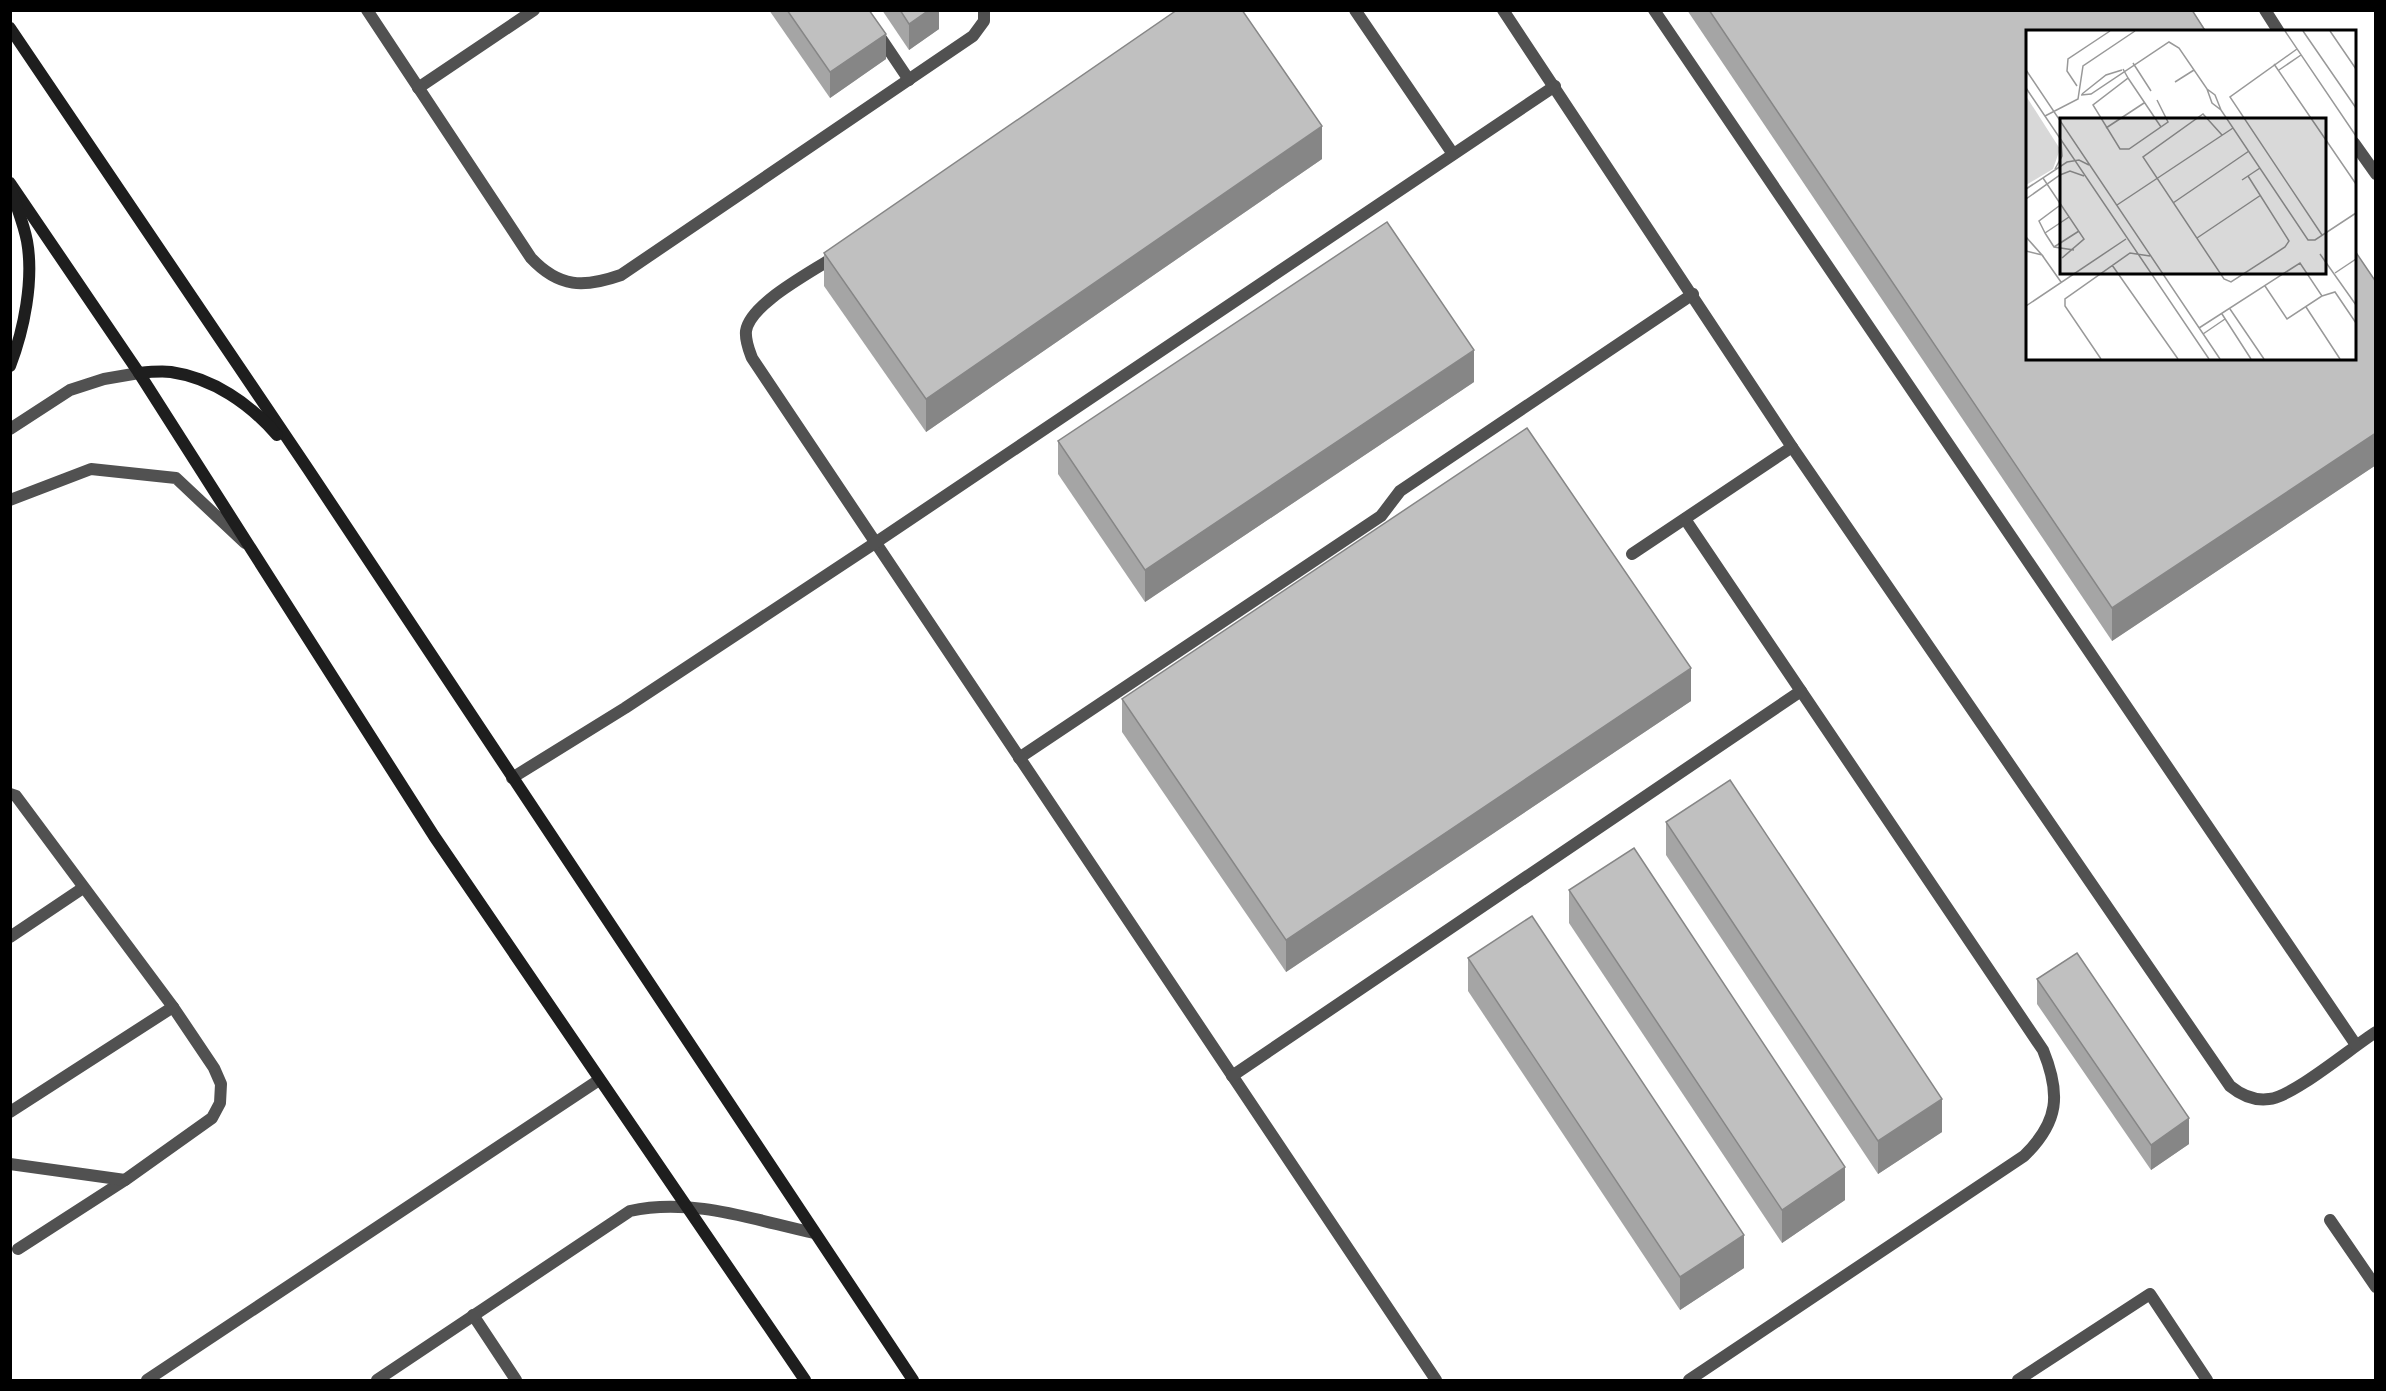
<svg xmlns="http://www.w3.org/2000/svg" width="2386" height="1391" font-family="'Source Sans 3',sans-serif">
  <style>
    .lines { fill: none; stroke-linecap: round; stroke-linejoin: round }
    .lane { stroke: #515151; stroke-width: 12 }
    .secondary { stroke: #1e1e1e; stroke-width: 12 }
    .wall { fill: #a5a5a5 }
    .shaded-wall { fill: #868686 }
    .building { fill: #c0c0c0; stroke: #868686; stroke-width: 1.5 }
    .inset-road { fill: none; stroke: #999; stroke-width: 1.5 }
    .view { fill: #000; fill-opacity: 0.15; stroke: #000; stroke-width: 3 }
    .inset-edge { fill: none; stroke: #000; stroke-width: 3 }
  </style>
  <rect width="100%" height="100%" fill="#fff"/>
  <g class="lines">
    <!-- lane -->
    <g class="lane">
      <path d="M367,10L531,258C559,288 584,288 621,275L973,36L984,21V10"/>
      <polyline points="862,10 909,80"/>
      <polyline points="1355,10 1453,154"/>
      <path d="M1503,10L1792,447L2230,1086C2241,1095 2254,1101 2269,1099C2293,1097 2352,1047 2376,1032"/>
      <polyline points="1654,10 2356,1045"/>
      <polyline points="2265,10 2279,32"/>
      <polyline points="418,88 534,10"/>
      <polyline points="2354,143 2376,174"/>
      <path d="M837,255C814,271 750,303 746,331C745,341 749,350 752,358L1436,1380"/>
      <polyline points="10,429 70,390 104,379 139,373"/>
      <polyline points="10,500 91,469 176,478 245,543"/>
      <path d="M1685,519L2043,1050C2061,1094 2059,1122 2024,1156L1689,1380"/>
      <polyline points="1632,554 1792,447"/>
      <polyline points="1019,758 1381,516 1400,491 1693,294"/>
      <polyline points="512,778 625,708 875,543 1555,86"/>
      <polyline points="10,794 16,796 173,1007 214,1068 221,1084 220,1103 212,1118 125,1180 18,1249"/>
      <polyline points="10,937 83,888"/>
      <polyline points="1232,1076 1801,691"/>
      <polyline points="10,1112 173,1007"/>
      <polyline points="10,1164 125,1180"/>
      <polyline points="2330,1220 2376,1287"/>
      <polyline points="473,1315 516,1380"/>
      <polyline points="147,1380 599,1080"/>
      <path d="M377,1380L630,1211C691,1197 754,1220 814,1233"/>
      <polyline points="2018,1380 2150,1294 2207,1380"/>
    </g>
    <!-- secondary -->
    <g class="secondary">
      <polyline points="10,28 308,469 913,1380"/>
      <polyline points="10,183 139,373 434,836 805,1380"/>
      <path d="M10,366C24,330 34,280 27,241C24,225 17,208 12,192"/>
      <path d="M139,373C149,372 161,371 171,372C213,378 250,404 277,435"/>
    </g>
  </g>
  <!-- wall -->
  <g class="wall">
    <polygon points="769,10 869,10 886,59 830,98"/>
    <polygon points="882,10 939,10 939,29 909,50"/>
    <polygon points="1687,10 2192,10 2376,282 2376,465 2112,641"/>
    <polygon points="1322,159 926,432 824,286 824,253"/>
    <polygon points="1474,382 1145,602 1058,474 1058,441"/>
    <polygon points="1122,699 1691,701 1286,972 1122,732"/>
    <polygon points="1666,822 1942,1132 1878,1174 1666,855"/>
    <polygon points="1569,890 1845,1200 1782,1243 1569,923"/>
    <polygon points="1468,958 1744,1268 1680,1310 1468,991"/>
    <polygon points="2037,979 2189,1144 2151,1170 2037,1004"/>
  </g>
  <!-- shaded-wall -->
  <g class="shaded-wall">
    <polygon points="929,10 939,10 939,29 909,50 909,24"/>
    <polygon points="886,34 886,59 830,98 830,72"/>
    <polygon points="1322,126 1322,159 926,432 926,399"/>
    <polygon points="1474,350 1474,382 1145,602 1145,570"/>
    <polygon points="2376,433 2376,465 2112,641 2112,608"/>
    <polygon points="1691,668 1691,701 1286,972 1286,940"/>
    <polygon points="1942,1099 1942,1132 1878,1174 1878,1141"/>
    <polygon points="2189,1118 2189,1144 2151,1170 2151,1145"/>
    <polygon points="1845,1167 1845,1200 1782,1243 1782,1210"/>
    <polygon points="1744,1235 1744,1268 1680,1310 1680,1277"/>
  </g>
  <!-- building -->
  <g class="building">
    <polygon points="787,10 869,10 886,34 830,72"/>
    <polygon points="900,10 929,10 909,24"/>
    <polygon points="1177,10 1242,10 1322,126 926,399 824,253"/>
    <polygon points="1709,10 2192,10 2206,32 2028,32 2028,358 2355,358 2355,251 2376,282 2376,433 2112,608"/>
    <polygon points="1387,222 1474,350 1145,570 1058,441"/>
    <polygon points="1527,428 1691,668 1286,940 1122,699"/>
    <polygon points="1730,780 1942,1099 1878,1141 1666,822"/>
    <polygon points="1634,848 1845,1167 1782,1210 1569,890"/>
    <polygon points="1532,916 1744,1235 1680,1277 1468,958"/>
    <polygon points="2077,953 2189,1118 2151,1145 2037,979"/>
  </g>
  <!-- overview -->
  <g transform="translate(2026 30)">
    <rect width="330" height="330" fill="#fff"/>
    <path d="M0,66L34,119L27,139L0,155Z" fill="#d8d8d8"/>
    <path class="inset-road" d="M259,1L330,106M277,1L330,78M304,1L330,39M271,19L204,67L296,205M107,33L125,61M248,34L330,154M97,39L102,48L67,75L94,119H103L142,92L131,70M0,40L194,329M253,40L275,25M102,48L135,97M149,52L168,40M51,56L41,41L42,29L84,1M0,58L183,329M181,59L186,73L195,80L282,210H289L330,183M56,64L80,45L96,40M55,65L65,64L143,12L153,18L181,59L189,65L195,80M19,86L52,69L57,36L109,1M80,98L118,73M196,105L177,84L117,127L198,249L205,252L259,217L263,211L222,146M29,139L36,126L35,111M17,148L58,209L36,228M216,150L234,138M0,159L41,132L53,130L63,135M0,169L34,145L44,141L58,146M147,173L223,121M91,175L207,98M33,176L13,191L19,203L43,187M19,203L28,217L48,220M0,207L16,225L0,221M171,208L235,165M28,217L53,201M294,224L330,275M16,225L35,252M86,235L152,329M309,243L330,229M296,266L309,262L330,293M0,276L100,209M280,277L314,329M204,279L238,329M196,284L225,329M173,298L274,233L296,266L261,289L239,256M177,304L199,289M75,329L39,276V269L104,223L124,226"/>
    <path class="view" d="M34,88H300V244H34Z"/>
    <rect width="330" height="330" class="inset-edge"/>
  </g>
  <!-- border -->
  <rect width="2386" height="1391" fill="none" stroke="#000000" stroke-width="24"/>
</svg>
